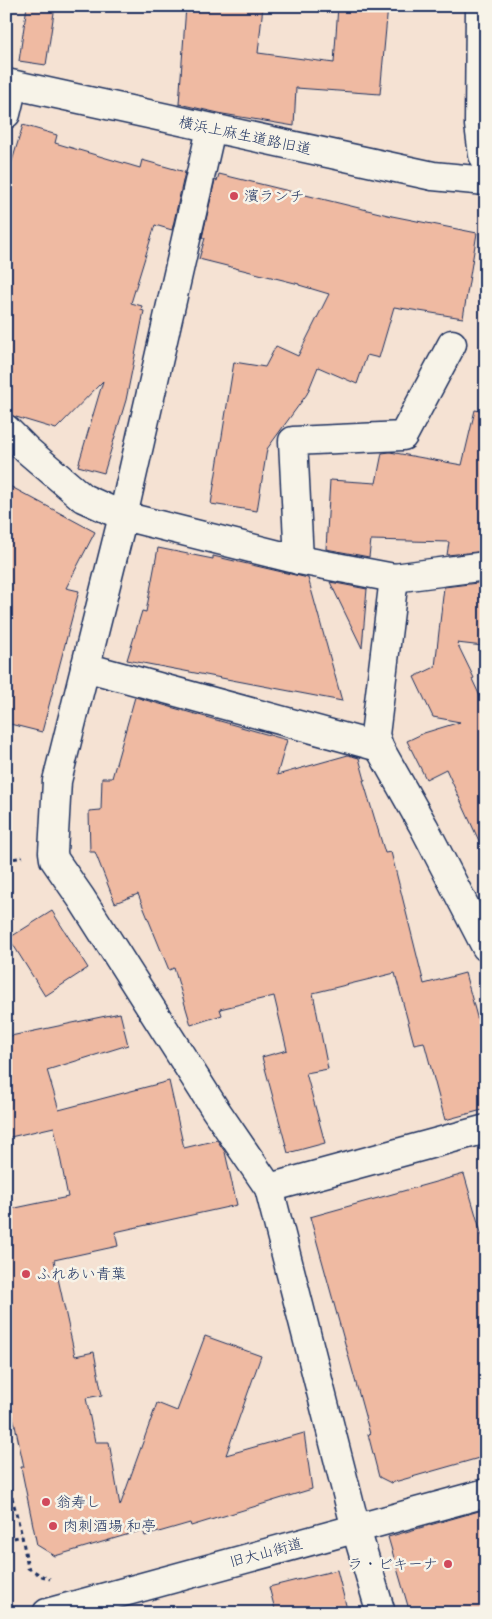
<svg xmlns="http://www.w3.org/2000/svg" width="492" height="1619" font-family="Pangolin,'Klee One',sans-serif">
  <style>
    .building { fill: #efbaa2; stroke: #1b2f5e }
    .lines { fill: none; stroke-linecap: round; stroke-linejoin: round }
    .minor-casing { stroke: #1b2f5e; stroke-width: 31 }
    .path { stroke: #1b2f5e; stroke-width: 3; stroke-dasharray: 4 4; stroke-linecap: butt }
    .minor { stroke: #f7f3e8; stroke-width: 28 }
    .poi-dot { fill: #d1495b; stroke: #f7f3e8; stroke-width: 2 }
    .labels { text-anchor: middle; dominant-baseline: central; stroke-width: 5; stroke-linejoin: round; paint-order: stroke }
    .street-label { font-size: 15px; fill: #1b2f5e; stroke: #f7f3e8 }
    .poi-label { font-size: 15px; fill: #1b2f5e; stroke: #f7f3e8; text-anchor: start }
  </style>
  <rect width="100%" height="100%" fill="#f5e2d3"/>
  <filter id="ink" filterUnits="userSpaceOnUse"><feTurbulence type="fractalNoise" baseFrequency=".02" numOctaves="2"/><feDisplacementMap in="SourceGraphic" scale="10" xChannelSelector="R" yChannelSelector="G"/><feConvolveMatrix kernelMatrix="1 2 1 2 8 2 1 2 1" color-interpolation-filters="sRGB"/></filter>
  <g filter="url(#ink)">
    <!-- building -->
    <g class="building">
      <polygon points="27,6 55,6 46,65 19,61"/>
      <polygon points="186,6 263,6 258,53 334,63 338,6 388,6 380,94 296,88 294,126 223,114 179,104"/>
      <polygon points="23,125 57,135 55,143 140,168 142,160 185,172 172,230 155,225 131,303 142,306 141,310 144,311 126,400 104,473 78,466 103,381 56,429 6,414 6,181"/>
      <polygon points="219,174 392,216 477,233 463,318 394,307 379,358 367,355 357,384 318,367 307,394 267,449 257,511 211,504 234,362 265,367 276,346 298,356 329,294 299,285 299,284 199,259 205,238 202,238 215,180 217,181"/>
      <polygon points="475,410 486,412 486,551 447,555 449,542 371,540 369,557 326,549 330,480 376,483 382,453 390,452 462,465"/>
      <polygon points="6,484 95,532 66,588 79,591 42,732 6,723"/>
      <polygon points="158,548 213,559 213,556 308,578 342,701 127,660 142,611 146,612"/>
      <polygon points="330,582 367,589 362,648"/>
      <polygon points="486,582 486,617 483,646 457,643 474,678 472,679 486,709 486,856 446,769 426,779 407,741 424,733 460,722 433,717 414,677 435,667 444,587"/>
      <polygon points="135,697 287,740 277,775 348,755 359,758 365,780 363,780 385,853 391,852 424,984 465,973 486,1050 486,1109 445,1120 424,1042 414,1044 395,973 313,993 328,1069 306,1073 325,1143 288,1153 262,1057 287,1050 274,996 220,1009 222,1015 191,1025 174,968 169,970 138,894 115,903 95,852 90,852 89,811 101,810 102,778 112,778"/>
      <polygon points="52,911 88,968 45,996 9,938"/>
      <polygon points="120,1013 128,1045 47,1070 59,1110 169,1081 184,1148 217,1140 225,1152 237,1205 115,1232 118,1246 54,1260 75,1356 94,1352 102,1395 86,1398 95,1442 109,1442 120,1506 157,1403 177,1411 205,1336 261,1356 226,1455 304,1433 312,1489 191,1526 190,1523 145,1536 143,1530 55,1556 37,1545 21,1467 24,1467 6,1384 6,1210 68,1197 54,1127 6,1138 6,1037"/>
      <polygon points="464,1174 486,1250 486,1456 391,1483 379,1477 368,1434 370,1434 310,1217"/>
      <polygon points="486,1509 486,1613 410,1613 388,1537"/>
      <polygon points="337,1570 348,1613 276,1613 269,1587"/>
    </g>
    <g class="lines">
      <!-- minor casing -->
      <g class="minor-casing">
        <g id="minor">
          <polyline points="480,6 479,125 483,155 486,160"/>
          <polyline points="6,83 433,176 486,181"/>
          <polyline points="6,114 13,85"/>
          <polyline points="211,129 123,516 57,781 53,852 54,859 81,898 215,1109 269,1188 356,1529 381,1613"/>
          <polyline points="6,429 27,450 83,498 123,516 299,560 394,578 486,566"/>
          <polyline points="299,560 293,441 403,436 452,344"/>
          <polyline points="394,578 375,735 379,747 424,827 486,947"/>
          <polyline points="85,667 379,747"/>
          <polyline points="269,1188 486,1129"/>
          <polyline points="47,1613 486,1493"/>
        </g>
      </g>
      <!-- path -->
      <g class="path">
        <polyline points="6,860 23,857"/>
        <polyline points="6,1474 22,1536 28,1568 42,1576 50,1579"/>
        <polyline points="6,1540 22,1536"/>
      </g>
      <!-- minor -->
      <use href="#minor" class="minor"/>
    </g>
  </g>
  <!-- markers -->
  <g class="poi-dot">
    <circle cx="234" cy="196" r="5"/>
    <circle cx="26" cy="1274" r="5"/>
    <circle cx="46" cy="1502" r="5"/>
    <circle cx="53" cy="1526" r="5"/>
    <circle cx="448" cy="1564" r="5"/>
  </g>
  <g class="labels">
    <!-- street labels -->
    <g class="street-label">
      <text transform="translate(245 136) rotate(12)">横浜上麻生道路旧道</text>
      <text transform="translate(266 1553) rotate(-15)">旧大山街道</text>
    </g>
    <!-- poi labels -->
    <g class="poi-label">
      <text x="244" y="196">濱ランチ</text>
      <text x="36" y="1274">ふれあい青葉</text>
      <text x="56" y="1502">翁寿し</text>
      <text x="63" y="1526">肉刺酒場 和亭</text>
      <text x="438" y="1564" text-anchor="end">ラ・ビキーナ</text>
    </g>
  </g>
  <!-- margin -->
  <rect width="492" height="1619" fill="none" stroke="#f7f3e8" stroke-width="25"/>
  <rect x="12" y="12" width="467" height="1594" fill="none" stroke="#1b2f5e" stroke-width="2" filter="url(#ink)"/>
</svg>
